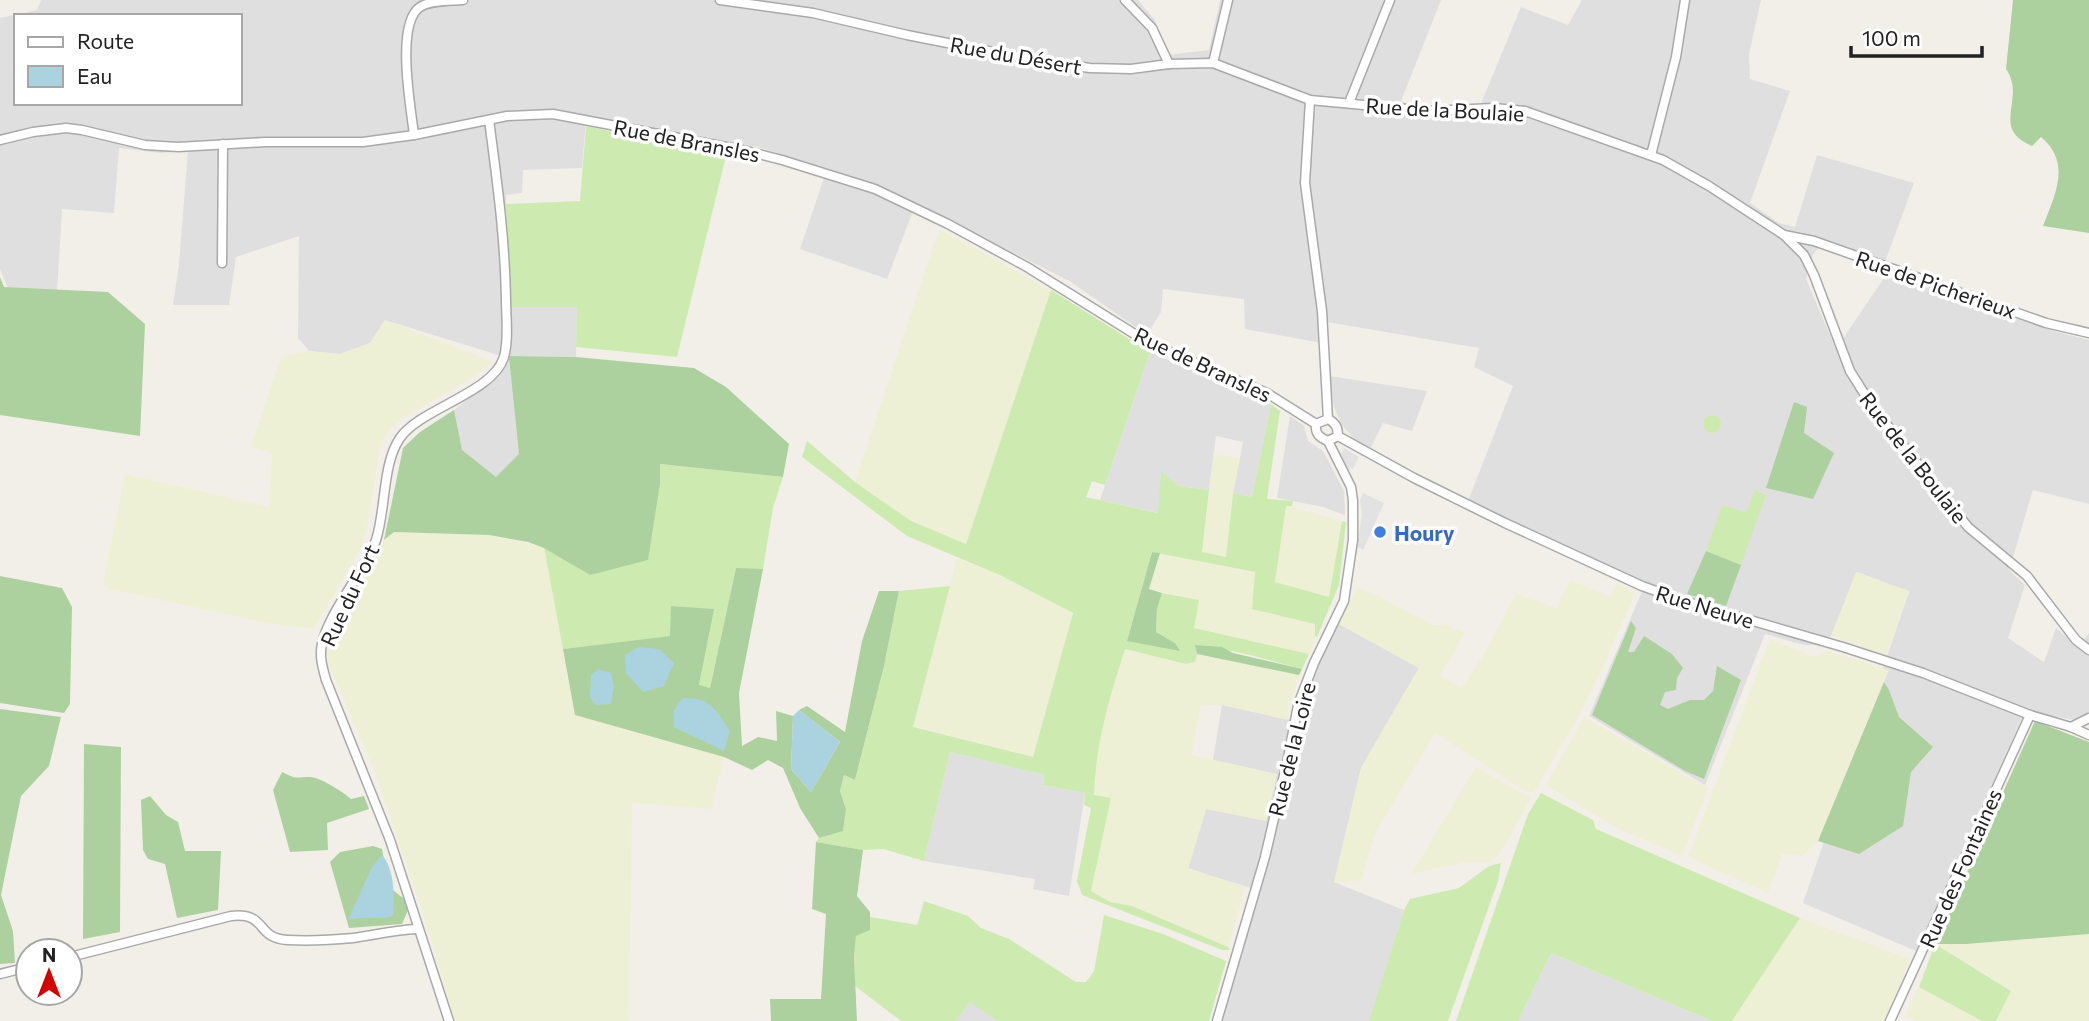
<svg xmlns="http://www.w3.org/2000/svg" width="2089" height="1021" font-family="Commissioner,sans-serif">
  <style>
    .residential { fill: #e0dfdf; fill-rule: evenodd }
    .farmland { fill: #eef0d5 }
    .grass { fill: #cdebb0 }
    .forest { fill: #add19e }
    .parking { fill: #e2e2e2 }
    .water { fill: #aad3df }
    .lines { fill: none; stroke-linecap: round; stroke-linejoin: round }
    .street-casing { stroke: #a9a9a9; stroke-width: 11 }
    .street { stroke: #fff; stroke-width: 8 }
    .shop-dot { fill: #3f7fe0; stroke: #fff; stroke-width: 2.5 }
    .labels { text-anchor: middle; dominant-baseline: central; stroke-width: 7; stroke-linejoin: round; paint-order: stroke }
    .street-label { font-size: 21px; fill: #222; stroke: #fff }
    .shop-label { font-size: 21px; font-weight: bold; fill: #366cbe; stroke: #fff; text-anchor: start }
  </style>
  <rect width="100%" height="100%" fill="#f2efe9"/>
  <!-- residential -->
  <g class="residential">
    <path d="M41,0H1138L1155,20L1167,55L1209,50L1220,0H1441L1401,101L1439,117L1477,113L1521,7L1568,25L1582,0H1761L1749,54L1750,79L1790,91L1750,203L1779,223L1795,227L1817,155L1914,183L1885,262L1820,246L1813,255L1806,279L1836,349L1894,263L2025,320L2057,332L2089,340V504L2033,490L2009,570L2025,585L2008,638L2044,662L2056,628L2079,647L2089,633V725L2082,721L2038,714L2022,718L1916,951L1803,903L1909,592L1857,572L1831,636L1820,645H1804L1765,634L1705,785L1589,716L1646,582L1580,555L1468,501L1513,386L1474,367L1479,348L1327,322V344L1245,329L1244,299L1163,289L1161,312L1147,335L1071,282L916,203L887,279L800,249L827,169L758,147L691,138L586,119L582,168L523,170L522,193L506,195L510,306L577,307L576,357L510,356L521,473L491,493L403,448L420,432L454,410L491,381L502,369L498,355L385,320L370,343L340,354L309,351L298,338L299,236L236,257L229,305H173L179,264L188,151L159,153L119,148L114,213L62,209L57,292L10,293L0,269V18L37,10ZM16,16H240V103H16Z"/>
    <polygon points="1150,352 1271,404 1252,497 1233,493 1243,442 1216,436 1209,490 1179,486 1161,473 1159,513 1100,500"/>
    <polygon points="1329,376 1427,391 1412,431 1383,423 1370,449 1355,440 1341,424 1334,406"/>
    <polygon points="1290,416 1304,426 1308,441 1323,451 1344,491 1345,515 1323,507 1277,498"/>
    <polygon points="1339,624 1419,668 1361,768 1334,882 1404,910 1370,1021 1220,1021 1258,890 1188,869 1206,809 1276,774 1213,760 1222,705 1302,722 1304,704 1317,666 1335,628"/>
    <polygon points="950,752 1044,775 1043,785 1085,793 1069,896 1033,889 1035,879 924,861"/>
    <polygon points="1551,953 1712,1021 1518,1021"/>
    <polygon points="970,1001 997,1021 956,1021"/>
  </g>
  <!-- farmland -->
  <g class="farmland">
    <polygon points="939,229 1051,290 966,544 911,521 855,482"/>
    <polygon points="385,320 494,362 472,378 402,419 389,430 381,443 367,527 361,548 314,629 267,623 106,588 103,583 125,474 269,507 272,454 251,447 281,357 309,351 340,354 370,343"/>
    <polygon points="1219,455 1240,458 1233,493 1226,557 1202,553 1213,458"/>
    <polygon points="1286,505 1342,521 1329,597 1275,582"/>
    <polygon points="394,532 489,535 544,547 576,715 724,757 711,809 632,803 629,1021 455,1021 423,913 374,770 329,665 328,655 329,643 380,552 384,540"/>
    <polygon points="1160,553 1255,572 1315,625 1315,636 1317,637 1309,654 1194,628 1199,600 1149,589"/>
    <polygon points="957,558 1000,575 1073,612 1033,758 913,727"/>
    <polygon points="1856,572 1909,591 1886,655 1831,636"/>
    <polygon points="1570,580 1611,597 1617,583 1635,593 1600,673 1575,723 1534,792 1527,792 1514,784 1435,733 1375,833 1361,880 1334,883 1361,768 1419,668 1339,624 1357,588 1379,596 1432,625 1447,625 1465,633 1440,676 1462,688 1490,644 1516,594 1557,608"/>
    <polygon points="1770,639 1815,657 1828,651 1889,670 1818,841 1802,856 1782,854 1768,893 1688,857"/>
    <polygon points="1124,649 1186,664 1194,662 1197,654 1299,675 1289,706 1288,720 1222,705 1201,705 1191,755 1277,774 1266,821 1206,809 1188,868 1245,887 1228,947 1132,906 1110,902 1091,891 1111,799 1094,795 1095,761 1100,730"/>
    <polygon points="1584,717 1708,788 1682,856 1621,830 1546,785"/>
    <polygon points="1476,767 1527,796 1532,796 1501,852 1491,862 1466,862 1411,874"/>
    <polygon points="1800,918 1910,959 1884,1021 1732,1021"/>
    <polygon points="2089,934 2089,1021 1996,1021 2011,990 1935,944 1966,944"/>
    <polygon points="1919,987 1982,1021 1915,1021 1905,1016"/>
  </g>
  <!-- grass -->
  <g class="grass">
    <polygon points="586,126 726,156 677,357 576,347 577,307 510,307 506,204 580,201"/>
    <path d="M1051,290L1150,352L1105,485L1092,481L1086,497L1158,513L1161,472L1179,486L1209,490L1202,552L1226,557L1233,493L1252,497L1271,404L1280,411L1267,499L1293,501L1292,506H1286L1275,582L1329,597L1342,521L1346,522L1339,585L1317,637L1315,636V624L1252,609L1255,572L1152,552L1127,641L1175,643L1156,632L1157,609L1162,593L1199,600L1194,628L1309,654L1302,669C1267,660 1231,648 1195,646L1197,654L1195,662L1186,664L1125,649C1109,700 1096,741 1094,795L1111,798L1091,891L1110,902L1132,906L1228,947L1230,950H1222L1082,895L1077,881L1091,808L1084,805L1085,793L1043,785L1044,775L950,752L924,861L883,849L863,850L816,842L819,838L843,830L846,809L840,791L844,775L855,780L884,666L899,591L950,586L913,727L1033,757L1073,613L1000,575L907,536L802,457L807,441L855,482L911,521L966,544Z"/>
    <circle cx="1712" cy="424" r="9"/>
    <polygon points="659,464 783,477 773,508 763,569 736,569 710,688 699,686 713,609 671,636 563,649 544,547 590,575 660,484"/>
    <polygon points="1755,490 1766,495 1741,565 1706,551 1722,505 1746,512"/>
    <polygon points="1541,793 1593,820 1596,829 1800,918 1732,1021 1712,1021 1551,953 1518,1021 1456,1021 1528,814"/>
    <polygon points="1501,863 1498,881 1448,1021 1369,1021 1404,910 1410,899 1459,888 1489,866"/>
    <polygon points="924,901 968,916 981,928 1009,939 1076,982 1086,982 1094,971 1104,915 1163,934 1226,961 1209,1021 997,1021 970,1002 956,1021 901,1021 855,986 854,957 856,936 870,930 870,917 917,925"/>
    <polygon points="1935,944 2011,991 1996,1021 1982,1021 1919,987"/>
  </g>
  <!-- forest -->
  <g class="forest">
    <path d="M2013,0H2089V233L2043,226C2055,194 2072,163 2041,137L2032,146C1989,128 2027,99 2006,69Z"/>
    <polygon points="0,277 4,287 108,292 145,324 140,436 0,415"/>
    <polygon points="509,356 576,357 694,368 726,387 789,444 783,477 660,464 660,484 648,560 590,575 544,548 528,542 489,535 394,532 384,540 403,448 420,432 454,410 462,450 496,477 519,454"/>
    <polygon points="1794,402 1807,407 1804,433 1834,453 1813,499 1766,488"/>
    <polygon points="1706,551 1741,565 1726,606 1687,594"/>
    <polygon points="1152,552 1160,553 1149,589 1162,593 1157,609 1156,632 1175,643 1180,651 1127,641"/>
    <polygon points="736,568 763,569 739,693 742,746 758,737 777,741 776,711 793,716 791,769 811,792 840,742 799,710 807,706 845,732 862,641 879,591 899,591 884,666 855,780 844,775 840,791 846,809 843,831 819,838 800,808 783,768 768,760 752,770 724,757 575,715 563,649 670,636 671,606 714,609 699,685 710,688"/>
    <polygon points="0,576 62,588 72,607 70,704 64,713 0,703"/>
    <polygon points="1631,621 1636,628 1628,652 1634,652 1644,636 1672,654 1683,668 1677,678 1676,690 1665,692 1660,705 1668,709 1690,700 1704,700 1713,691 1717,666 1741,680 1704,779 1685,771 1592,715"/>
    <polygon points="1195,645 1222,647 1233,653 1302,669 1299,675 1197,654"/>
    <polygon points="1884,682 1889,690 1899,717 1933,747 1911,772 1903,826 1859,854 1818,841"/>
    <polygon points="0,709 61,717 49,766 21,796 1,895 13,931 15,963 0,964"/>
    <polygon points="2035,721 2089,742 2089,934 1966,944 1935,944"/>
    <polygon points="84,744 121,747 120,932 83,939"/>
    <path d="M282,772C298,780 294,777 310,777C320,777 343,792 351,799L364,796L369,809L327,823L328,850L290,852L273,790Z"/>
    <polygon points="150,796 166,815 178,822 185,851 221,851 218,910 177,918 165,864 148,859 143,850 141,800"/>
    <polygon points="816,842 863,850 857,896 870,912 870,930 856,936 854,957 857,1021 771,1021 770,999 821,999 826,914 812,909"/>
    <polygon points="373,846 382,849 389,887 403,898 408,910 402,924 349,928 330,862 340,852"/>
  </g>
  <!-- parking -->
  <g class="parking">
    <polygon points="1344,448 1359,457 1353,469 1350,468 1349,471 1340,455"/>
    <polygon points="1363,493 1384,503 1363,550 1357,546 1362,515 1360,500"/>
  </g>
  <!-- water -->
  <g class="water">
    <polygon points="639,647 659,649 674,663 664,686 643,692 626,673 625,655"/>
    <polygon points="598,669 611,673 614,686 611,704 596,705 590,698 591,675"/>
    <path d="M682,698C711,697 716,710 730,731L724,751L674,727V710Z"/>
    <polygon points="799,710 840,742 811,792 791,769 793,716"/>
    <path d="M382,855C394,868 395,896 393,913L391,917C376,920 362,916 348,920L372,867Z"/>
  </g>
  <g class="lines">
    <!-- street casing -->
    <g class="street-casing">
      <g id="street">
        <polyline points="720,0 813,13 907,35 1039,61 1090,68 1131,69 1169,64 1213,63 1310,100 1428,111 1494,108 1525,111 1663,160 1709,186 1784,235 1804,255 1814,275 1850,371 1872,406 1968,527 2027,576 2076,640 2089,650"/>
        <polyline points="1125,0 1152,28 1169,64"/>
        <polyline points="1213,63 1228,0"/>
        <polyline points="1310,100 1305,183 1322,311 1328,419"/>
        <polyline points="1349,103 1390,0"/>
        <path d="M414,135C411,108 395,24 420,7C431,0 450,1 463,0"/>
        <polyline points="0,140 33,132 66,128 82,130 145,145 178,147 265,142 363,142 414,135 507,116 553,114 747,151 782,160 875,189 948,224 1027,267 1149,343 1267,393 1316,424"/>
        <polyline points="1651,155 1676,57 1685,0"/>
        <polyline points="1784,235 1814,241 2046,323 2089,333"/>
        <polyline points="222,263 223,144"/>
        <path d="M1328,419C1336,423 1338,428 1338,436L1328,441C1319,437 1315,434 1316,424Z"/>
        <polyline points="1338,436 1414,478 1505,523 1642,586 1684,601 1843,647 1923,673 2030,715 2071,727 2089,735"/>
        <polyline points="2071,727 2089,718"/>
        <path d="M70,957L231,916C268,912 255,938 287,940C308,941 332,940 353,938C376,935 393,930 417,929"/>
        <polyline points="0,974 28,967"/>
        <path d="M449,1021L390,840L326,680C323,669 319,656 322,644C329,611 364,573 376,540C386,510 382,464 400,438C421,408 493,393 504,357C509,339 506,318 506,299C505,239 497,180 489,120"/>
        <polyline points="1217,1021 1265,857 1288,758 1298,705 1314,663 1344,601 1353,540 1353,501 1351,487 1328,441"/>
        <polyline points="1890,1021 2030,715"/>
      </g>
    </g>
    <!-- street -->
    <use href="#street" class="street"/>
  </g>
  <!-- markers -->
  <circle class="shop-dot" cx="1380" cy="532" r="7"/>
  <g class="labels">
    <!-- street labels -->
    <g class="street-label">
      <text transform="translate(1016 55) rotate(10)">Rue du Désert</text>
      <text transform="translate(1445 109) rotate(3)">Rue de la Boulaie</text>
      <text transform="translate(687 140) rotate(11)">Rue de Bransles</text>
      <text transform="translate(1936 284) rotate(19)">Rue de Picherieux</text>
      <text transform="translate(1203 364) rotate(25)">Rue de Bransles</text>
      <text transform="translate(1914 457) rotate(52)">Rue de la Boulaie</text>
      <text transform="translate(349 595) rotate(-65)">Rue du Fort</text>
      <text transform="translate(1705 606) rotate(17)">Rue Neuve</text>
      <text transform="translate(1291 749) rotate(-76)">Rue de la Loire</text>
      <text transform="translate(1960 868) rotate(-66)">Rue des Fontaines</text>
    </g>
    <!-- shop labels -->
    <g class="shop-label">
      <text x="1394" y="532">Houry</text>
    </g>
  </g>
  <!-- legend -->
  <rect x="14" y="14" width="228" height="91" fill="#ffffff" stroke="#a7a7a7" stroke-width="2"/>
  <rect x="28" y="37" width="35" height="10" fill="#ffffff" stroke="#a7a7a7" stroke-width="2"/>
  <text x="77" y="49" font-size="21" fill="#222222">Route</text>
  <rect x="28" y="66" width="35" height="21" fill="#aad3df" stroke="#a7a7a7" stroke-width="2"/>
  <text x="77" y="84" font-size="21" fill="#222222">Eau</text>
  <!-- north arrow -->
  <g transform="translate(49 972)"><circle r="33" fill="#ffffff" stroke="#a7a7a7" stroke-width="2"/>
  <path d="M0-5L12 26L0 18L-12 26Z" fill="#d40000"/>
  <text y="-10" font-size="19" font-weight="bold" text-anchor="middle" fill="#222222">N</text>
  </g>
  <!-- scale -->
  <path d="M1851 46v10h131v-10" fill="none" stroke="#222222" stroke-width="3.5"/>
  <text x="1862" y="46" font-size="21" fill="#222222" stroke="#ffffff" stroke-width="5" paint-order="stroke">100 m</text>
</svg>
